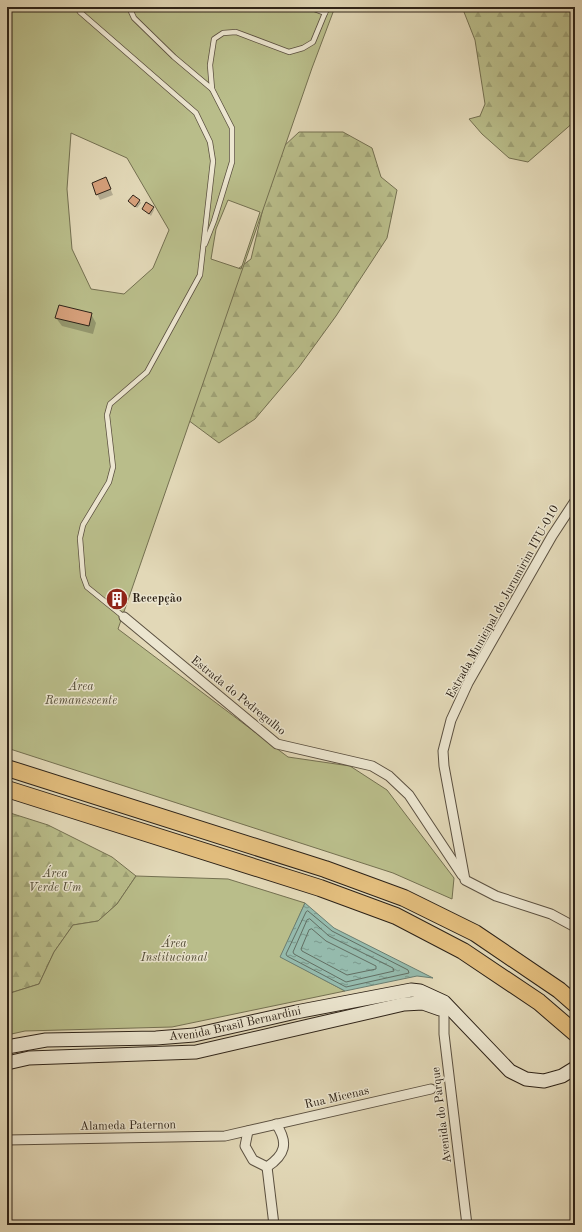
<svg xmlns="http://www.w3.org/2000/svg" width="582" height="1232" font-family="'Old Standard TT',serif">
  <style>
    .forest { fill: url(#forest-firs); stroke: #747051 }
    .park { fill: #b9bd8a; stroke: #747051; fill-rule: evenodd }
    .water { fill: url(#water-ripples); stroke: #6c7e71 }
    .shadow { fill: #0003 }
    .lines { fill: none; stroke-linecap: round; stroke-linejoin: round }
    .shore { stroke: #626e62; stroke-width: 1 }
    .building { fill: #d6a07b; stroke: #2e2318 }
    .lane-casing { stroke: #5b5040; stroke-width: 6 }
    .street-casing { stroke: #5b5040; stroke-width: 11 }
    .secondary-casing { stroke: #2e2318; stroke-width: 15 }
    .highway-casing { stroke: #2e2318; stroke-width: 18 }
    .lane { stroke: #ece6d0; stroke-width: 4.5 }
    .street { stroke: #ece6d0; stroke-width: 9 }
    .secondary { stroke: #ece6d0; stroke-width: 13 }
    .highway { stroke: #e1bc7c; stroke-width: 16 }
    .labels { text-anchor: middle; dominant-baseline: central; stroke-width: 3; stroke-linejoin: round; paint-order: stroke }
    .poi-label { font-size: 12px; font-weight: bold; fill: #2e2318; stroke: #ece6d0; text-anchor: start }
    .street-label { font-size: 12px; fill: #2e2318; stroke: #ece6d0 }
    .park-label { font-size: 12px; font-style: italic; fill: #514a34; stroke: #ece6d0 }
  </style>
  <defs>
    <pattern id="forest-firs" width="22" height="20" patternUnits="userSpaceOnUse"><rect width="22" height="20" fill="#b9bd8a"/><path d="M5 1l3.5 6h-7zM16 11l3.5 6h-7z" fill="#9fa276"/></pattern>
    <pattern id="water-ripples" width="26" height="14" patternUnits="userSpaceOnUse"><rect width="26" height="14" fill="#95baac"/><path d="M2 4q2-2 4 0t4 0M15 11q2-2 4 0t4 0" fill="none" stroke="#7a978b"/></pattern>
  </defs>
  <rect width="100%" height="100%" fill="#e2d8b7"/>
  <filter id="stains"><feTurbulence type="fractalNoise" baseFrequency=".005" numOctaves="4"/><feColorMatrix values="0 0 0 0 .2 0 0 0 0 .09 0 0 0 0 .02 0 0 0 .5 -.17"/></filter>
  <radialGradient id="worn" r=".72"><stop offset=".6" stop-color="#630" stop-opacity="0"/><stop offset="1" stop-color="#630" stop-opacity=".3"/></radialGradient>
  <!-- forest -->
  <g class="forest">
    <polygon points="462,7 575,7 575,121 528,162 509,158 482,134 469,119 480,116 485,104 475,40"/>
    <polygon points="299,132 343,132 372,148 381,177 397,190 387,238 336,316 299,367 255,419 219,443 161,400 218,284 251,259 265,200 282,148"/>
    <polygon points="7,812 48,825 112,857 136,876 117,904 98,921 73,925 54,952 39,984 7,994"/>
  </g>
  <!-- park -->
  <g class="park">
    <path d="M7,7H335L312,68L118,629L288,757L350,766L387,790L454,878L452,899L393,873L7,748ZM71,133L127,158L169,230L153,268L124,294L91,289L72,249L67,189ZM228,200L260,212L241,269L211,259L216,229Z"/>
    <polygon points="136,876 228,879 305,903 281,957 345,991 172,1027 25,1031 7,1035 7,994 39,984 54,952 73,925 98,921 117,904"/>
  </g>
  <!-- water -->
  <polygon class="water" points="305,903 334,928 433,978 417,976 345,991 280,957"/>
  <!-- shadow -->
  <g class="shadow">
    <polygon points="106,179 113,195 100,200 97,194"/>
    <polygon points="139,200 141,203 137,208 129,201"/>
    <polygon points="153,208 154,210 151,216 143,209"/>
    <polygon points="91,314 96,323 93,334 62,326 56,318"/>
    <polygon points="122,599 123,602 120,606 112,600"/>
  </g>
  <g class="lines">
    <!-- shore -->
    <g class="shore">
      <polygon points="308,911 332,931 408,970 409,973 346,987 287,956 286,954 306,912"/>
      <polygon points="310,919 329,936 393,968 394,971 346,982 294,954 293,952 307,920"/>
      <polygon points="312,929 326,941 376,966 376,969 347,975 302,951 301,949 309,930"/>
    </g>
  </g>
  <!-- building -->
  <g class="building">
    <polygon points="106,177 111,189 96,195 92,183"/>
    <polygon points="133,195 140,200 135,207 128,201"/>
    <polygon points="146,202 154,207 149,214 142,209"/>
    <polygon points="59,305 92,313 89,326 55,318"/>
    <polygon points="116,594 122,599 118,605 111,600"/>
  </g>
  <g class="lines">
    <!-- lane casing -->
    <g class="lane-casing">
      <g id="lane">
        <polyline points="77,7 80,12 196,113 210,142 213,161 200,275 147,372 110,404 107,415 113,467 109,482 83,525 80,538 83,576 87,587 124,617"/>
        <polyline points="129,7 134,18 174,57 212,89 232,128 232,162 214,221 205,244"/>
        <polyline points="309,7 325,13 328,7"/>
        <polyline points="212,89 210,65 214,39 223,33 236,32 289,52 303,48 313,42 325,13"/>
      </g>
    </g>
    <!-- street casing -->
    <g class="street-casing">
      <g id="street">
        <polyline points="575,501 552,536 468,683 451,720 443,751 444,766 465,880 496,896 551,914 575,927"/>
        <polyline points="124,617 277,744 372,766 389,776 409,795 462,875"/>
        <polyline points="444,1002 444,1034 467,1225"/>
        <path d="M248,1131L245,1146L253,1160L267,1167C285,1155 289,1143 276,1124"/>
        <polyline points="7,1140 225,1136 431,1089"/>
        <polyline points="267,1167 274,1225"/>
      </g>
    </g>
    <!-- secondary casing -->
    <g class="secondary-casing">
      <g id="secondary">
        <path id="s1" d="M7,1047L46,1040L156,1038L194,1035L296,1012L411,990L420,991L444,1002L510,1071L526,1079L544,1081L562,1076L575,1068"/>
        <polyline points="7,1063 29,1058 196,1052 404,1004 423,1003 440,1009"/>
      </g>
    </g>
    <!-- highway casing -->
    <g class="highway-casing">
      <g id="highway">
        <polyline points="7,768 325,869 404,898 475,933 559,990 575,1004"/>
        <polyline points="7,789 320,888 396,916 463,951 539,1002 575,1033"/>
      </g>
    </g>
    <!-- lane -->
    <use href="#lane" class="lane"/>
    <!-- street -->
    <use href="#street" class="street"/>
    <!-- secondary -->
    <use href="#secondary" class="secondary"/>
    <!-- highway -->
    <use href="#highway" class="highway"/>
  </g>
  <!-- icons -->
  <defs>
    <g id="building-disc" transform="scale(1.15)"><circle r="9.5" fill="#8f2418" stroke="#ece6d0"/><path d="M-4-6H4V6H1V3H-1V6H-4ZM-2.5-4.3h1.7v1.8h-1.7ZM.8-4.3h1.7v1.8H.8ZM-2.5-1h1.7V.8h-1.7ZM.8-1h1.7V.8H.8Z" fill="#fff"/></g>
  </defs>
  <g fill-rule="evenodd">
    <use href="#building-disc" x="117" y="599"/>
  </g>
  <g class="labels">
    <!-- poi labels -->
    <g class="poi-label">
      <text x="132" y="599">Recepção</text>
    </g>
    <!-- street labels -->
    <g class="street-label">
      <text transform="translate(503 602) rotate(-61)">Estrada Municipal do Jurumirim ITU-010</text>
      <text transform="translate(238 696) rotate(39)">Estrada do Pedregulho</text>
      <text stroke="none"><textPath href="#s1" startOffset="230">Avenida Brasil Bernardini</textPath></text>
      <text transform="translate(337 1098) rotate(-13)">Rua Micenas</text>
      <text transform="translate(442 1115) rotate(-97)">Avenida do Parque</text>
      <text transform="translate(128 1126) rotate(-1)">Alameda Paternon</text>
    </g>
    <!-- park labels -->
    <g class="park-label">
      <text x="81" y="687">Área<tspan x="81" dy="14">Remanescente</tspan></text>
      <text x="55" y="874">Área<tspan x="55" dy="14">Verde Um</tspan></text>
      <text x="174" y="944">Área<tspan x="174" dy="14">Institucional</tspan></text>
    </g>
  </g>
  <!-- margin -->
  <rect width="582" height="1232" fill="none" stroke="#e2d8b7" stroke-width="24"/>
  <rect x="8" y="8" width="566" height="1216" fill="none" stroke="#2e2318" stroke-width="2"/>
  <rect x="12" y="12" width="558" height="1208" fill="none" stroke="#2e2318"/>
  <rect width="100%" height="100%" filter="url(#stains)"/>
  <rect width="100%" height="100%" fill="url(#worn)"/>
</svg>
